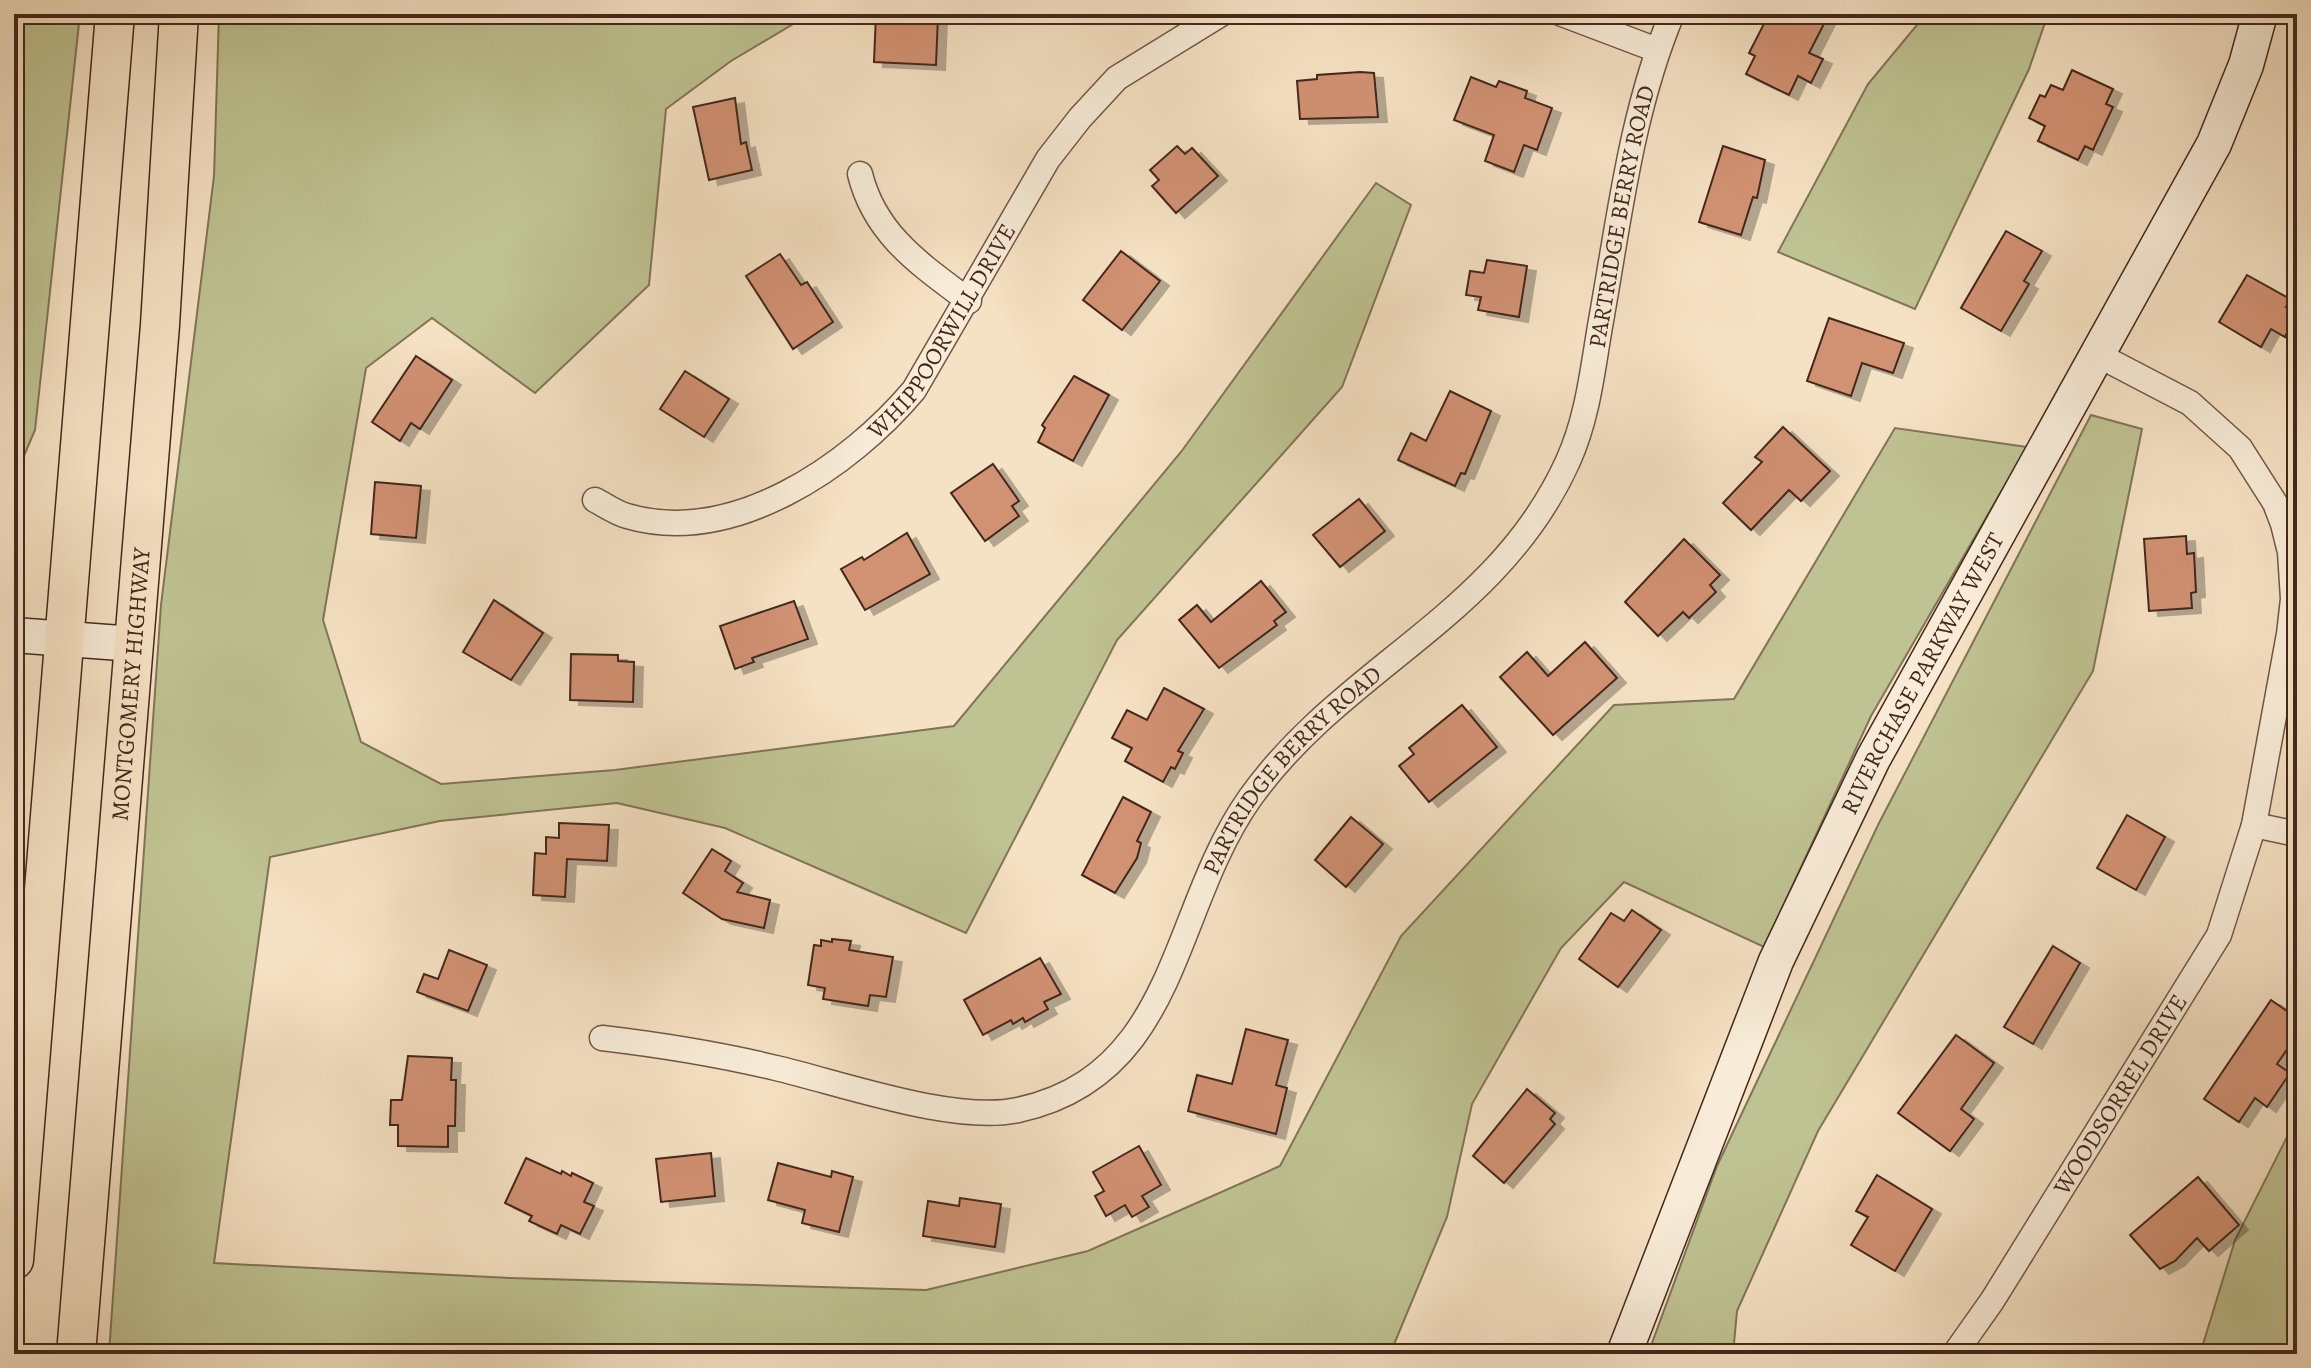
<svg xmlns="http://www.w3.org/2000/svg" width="2311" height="1368" font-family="Alegreya,serif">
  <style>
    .green { fill: #bfc292; stroke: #827457; stroke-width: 2 }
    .building { fill: #d19173; stroke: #45271c; stroke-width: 2; filter: url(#shadow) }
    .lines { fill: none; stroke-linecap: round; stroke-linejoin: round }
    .street-casing { stroke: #715646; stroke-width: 27 }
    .secondary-casing { stroke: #45271c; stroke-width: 37 }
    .primary-casing { stroke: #45271c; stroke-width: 41 }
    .street { stroke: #f8ecd8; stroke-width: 24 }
    .secondary { stroke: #f8ecd8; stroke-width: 34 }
    .primary { stroke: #f5e1c3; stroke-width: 38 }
    .labels { text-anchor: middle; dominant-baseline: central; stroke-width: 6; stroke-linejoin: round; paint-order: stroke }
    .street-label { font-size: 24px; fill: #45271c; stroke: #f8ecd8 }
  </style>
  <defs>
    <filter id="shadow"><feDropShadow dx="9" dy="5" stdDeviation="0" flood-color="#0004"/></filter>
  </defs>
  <rect width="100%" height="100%" fill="#f5e1c3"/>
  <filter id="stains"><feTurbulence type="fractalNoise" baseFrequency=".0025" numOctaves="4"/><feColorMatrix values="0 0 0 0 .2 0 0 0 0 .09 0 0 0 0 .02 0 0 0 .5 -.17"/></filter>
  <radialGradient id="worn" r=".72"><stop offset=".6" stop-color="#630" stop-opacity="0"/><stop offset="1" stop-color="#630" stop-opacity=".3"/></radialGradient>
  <!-- green -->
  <g class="green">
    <polygon points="14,14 80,14 35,430 21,463 14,465"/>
    <polygon points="219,14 810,14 731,61 666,109 649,285 535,393 432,318 366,368 323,620 361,742 441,784 615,770 954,726 1181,452 1376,183 1411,205 1342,387 1117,640 966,933 725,828 617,803 440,821 270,857 214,1263 510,1278 926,1290 1088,1251 1280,1166 1401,936 1614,705 1734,699 1895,428 2027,447 1871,716 1764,947 1624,882 1561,948 1472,1104 1447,1217 1390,1354 109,1354 161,605 214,176"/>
    <polygon points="1926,14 2048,14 2029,69 1915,309 1778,252 1868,84"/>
    <polygon points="2091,415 2142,429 2093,671 1818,1131 1737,1311 1733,1354 1648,1354 1717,1166 1878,825"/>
    <polygon points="2297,1117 2297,1354 2200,1354 2235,1240"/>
  </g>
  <!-- building -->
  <g class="building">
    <polygon points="876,14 938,16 936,65 874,62"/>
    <polygon points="1769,14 1813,14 1826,20 1809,53 1823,59 1811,83 1798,76 1789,95 1746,74 1755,56 1749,53"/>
    <polygon points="2072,70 2113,89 2106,104 2113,107 2093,150 2085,146 2078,160 2038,141 2045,126 2029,118 2040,95 2045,97 2051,85 2063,90"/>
    <polygon points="1360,72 1374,73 1378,117 1300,119 1297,81 1317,79 1317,75"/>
    <polygon points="1471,77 1496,87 1499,81 1527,91 1525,98 1552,108 1537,150 1524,145 1514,172 1485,161 1494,135 1454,120"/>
    <polygon points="735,98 741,144 746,142 752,170 709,180 693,107"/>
    <polygon points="1177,146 1185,154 1192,148 1218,176 1176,213 1152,186 1159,180 1150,170"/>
    <polygon points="1723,146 1765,160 1757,198 1753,197 1741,235 1699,222"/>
    <polygon points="2006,231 2042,251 2024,281 2029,284 2001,331 1961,308"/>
    <polygon points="1121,251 1160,281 1122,330 1083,300"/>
    <polygon points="780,254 801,285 807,282 833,322 793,349 746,276"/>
    <polygon points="1487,260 1527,266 1519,317 1478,310 1481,297 1466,295 1470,271 1484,273"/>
    <polygon points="2247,275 2290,299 2286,307 2297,313 2285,337 2271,329 2261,347 2219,322"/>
    <polygon points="1829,318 1904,343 1893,373 1862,363 1851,396 1807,381"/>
    <polygon points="416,356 452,380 420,429 411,423 400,441 372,422"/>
    <polygon points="685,371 729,399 704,437 660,409"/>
    <polygon points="1074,376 1109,395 1073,461 1038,442 1045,428 1042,425"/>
    <polygon points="1450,391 1491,411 1465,474 1461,473 1455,486 1398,460 1411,433 1426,441"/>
    <polygon points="1783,427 1830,471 1801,501 1789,490 1751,530 1723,503 1762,462 1755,457"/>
    <polygon points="993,464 1019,501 1012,506 1019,516 985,541 951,493"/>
    <polygon points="375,482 421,486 416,538 371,534"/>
    <polygon points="1359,499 1385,531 1340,567 1313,535"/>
    <polygon points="907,533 930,574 865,610 841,569 862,557 864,560"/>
    <polygon points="2186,536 2187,554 2194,553 2196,592 2191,593 2192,608 2149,611 2144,539"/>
    <polygon points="1684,539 1720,575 1710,585 1716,592 1689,618 1683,612 1658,636 1625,602"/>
    <polygon points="1261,581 1286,612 1274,621 1277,625 1219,668 1179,620 1197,605 1211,622"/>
    <polygon points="494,600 543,633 511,680 463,652"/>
    <polygon points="794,601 808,639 752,658 754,662 735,669 720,626"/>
    <polygon points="1585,642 1617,678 1553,735 1500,677 1527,652 1548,676"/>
    <polygon points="571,654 618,655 618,661 634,662 633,702 570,700"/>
    <polygon points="1164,688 1204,709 1178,751 1183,753 1175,769 1171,767 1163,782 1125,761 1132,748 1112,738 1127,710 1147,720"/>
    <polygon points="1462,705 1497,747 1429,802 1399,766 1414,754 1409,748"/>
    <polygon points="1123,797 1151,812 1137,841 1141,843 1137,858 1115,893 1082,875"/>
    <polygon points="2127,815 2165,837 2136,890 2097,868"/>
    <polygon points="1351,817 1383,844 1346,887 1315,860"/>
    <polygon points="559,823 609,825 607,861 567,859 565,897 533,895 535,853 546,854 546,837 559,838"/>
    <polygon points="712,849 731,861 725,871 743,883 737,892 770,900 764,928 722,919 683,893"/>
    <polygon points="1632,910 1661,930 1618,987 1579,959 1611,913 1624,921"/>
    <polygon points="832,939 851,941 849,950 893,957 886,997 870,995 868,1006 823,999 825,988 808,985 814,945 821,946 821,940 832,942"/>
    <polygon points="2053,946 2080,963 2033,1044 2004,1027"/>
    <polygon points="449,950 487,965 468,1011 417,992 424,974 438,979"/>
    <polygon points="1040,958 1061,994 1044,1002 1048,1009 1025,1022 1023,1018 1013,1024 1011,1020 983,1035 964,1000"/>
    <polygon points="2271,1000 2297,1018 2297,1035 2277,1064 2290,1073 2267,1107 2255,1098 2239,1122 2204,1099"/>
    <polygon points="1246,1029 1288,1040 1276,1085 1287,1088 1276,1134 1188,1111 1197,1075 1232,1084"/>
    <polygon points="1956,1035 1994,1063 1961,1109 1974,1119 1950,1151 1898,1113"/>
    <polygon points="408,1056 452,1058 451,1080 456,1080 455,1126 448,1126 448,1147 398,1146 398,1125 390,1125 391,1100 402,1100"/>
    <polygon points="1527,1089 1555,1113 1550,1119 1555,1124 1504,1183 1473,1156"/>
    <polygon points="1139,1146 1161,1185 1142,1196 1149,1207 1132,1217 1125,1205 1106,1216 1095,1196 1104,1191 1093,1172"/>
    <polygon points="711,1153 715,1196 661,1202 656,1159"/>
    <polygon points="526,1158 561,1174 562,1171 571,1176 572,1173 593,1183 584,1202 594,1206 580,1234 561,1225 557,1234 529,1221 532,1216 505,1203"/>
    <polygon points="778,1163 831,1177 832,1171 853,1177 839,1232 802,1223 805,1210 768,1200"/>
    <polygon points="1877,1175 1932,1209 1895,1271 1851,1245 1868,1217 1856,1211"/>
    <polygon points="2198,1177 2239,1225 2209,1251 2197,1238 2175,1261 2160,1269 2130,1235"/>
    <polygon points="960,1198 1001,1204 995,1247 923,1236 928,1201 959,1206"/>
  </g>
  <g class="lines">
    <!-- street casing -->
    <g class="street-casing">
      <g id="street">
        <polyline points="1562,14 1657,50"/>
        <path d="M860,174C875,235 921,265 969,301"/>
        <path id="s1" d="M595,500C605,505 616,513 627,516C733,547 850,466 914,390L1048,159L1080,118L1117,78L1221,14"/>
        <polyline points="2254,825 2297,834"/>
        <path id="s2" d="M602,1038C661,1045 718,1054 776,1068C840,1083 955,1124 1018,1110C1179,1075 1170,911 1250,798C1344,666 1498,617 1568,461C1589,415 1593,364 1602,315C1620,213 1632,110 1672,14"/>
        <path id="s3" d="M1958,1349L1992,1301L2219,935L2254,825L2289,634L2293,599L2290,552L2283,524L2275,503L2240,448L2190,403L2098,355"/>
      </g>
    </g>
    <!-- secondary casing -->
    <g class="secondary-casing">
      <g id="secondary">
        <polyline points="14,635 134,644"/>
        <path id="s4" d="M1624,1354L1776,961L1873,759L2214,144L2246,65L2260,14"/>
      </g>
    </g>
    <!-- primary casing -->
    <g class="primary-casing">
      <g id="primary">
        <polyline points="14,1260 115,14"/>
        <path id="s5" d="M76,1354L160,325L179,14"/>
      </g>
    </g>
    <!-- street -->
    <use href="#street" class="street"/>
    <!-- secondary -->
    <use href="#secondary" class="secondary"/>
    <!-- primary -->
    <use href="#primary" class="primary"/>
  </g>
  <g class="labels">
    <!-- street labels -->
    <g class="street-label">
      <text stroke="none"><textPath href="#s2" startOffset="1548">PARTRIDGE BERRY ROAD</textPath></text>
      <text stroke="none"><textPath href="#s1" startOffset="430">WHIPPOORWILL DRIVE</textPath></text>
      <text stroke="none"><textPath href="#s4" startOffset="744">RIVERCHASE PARKWAY WEST</textPath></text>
      <text stroke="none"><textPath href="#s5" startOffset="672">MONTGOMERY HIGHWAY</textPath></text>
      <text stroke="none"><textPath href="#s2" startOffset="878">PARTRIDGE BERRY ROAD</textPath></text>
      <text stroke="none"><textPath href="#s3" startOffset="302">WOODSORREL DRIVE</textPath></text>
    </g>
  </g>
  <!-- margin -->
  <rect width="2311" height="1368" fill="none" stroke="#f5e1c3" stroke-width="48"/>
  <rect x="16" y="16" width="2279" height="1336" fill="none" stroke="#45271c" stroke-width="4"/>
  <rect x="24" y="24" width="2263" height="1320" fill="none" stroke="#45271c" stroke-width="2"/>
  <rect width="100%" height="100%" filter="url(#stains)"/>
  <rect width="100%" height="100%" fill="url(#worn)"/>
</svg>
